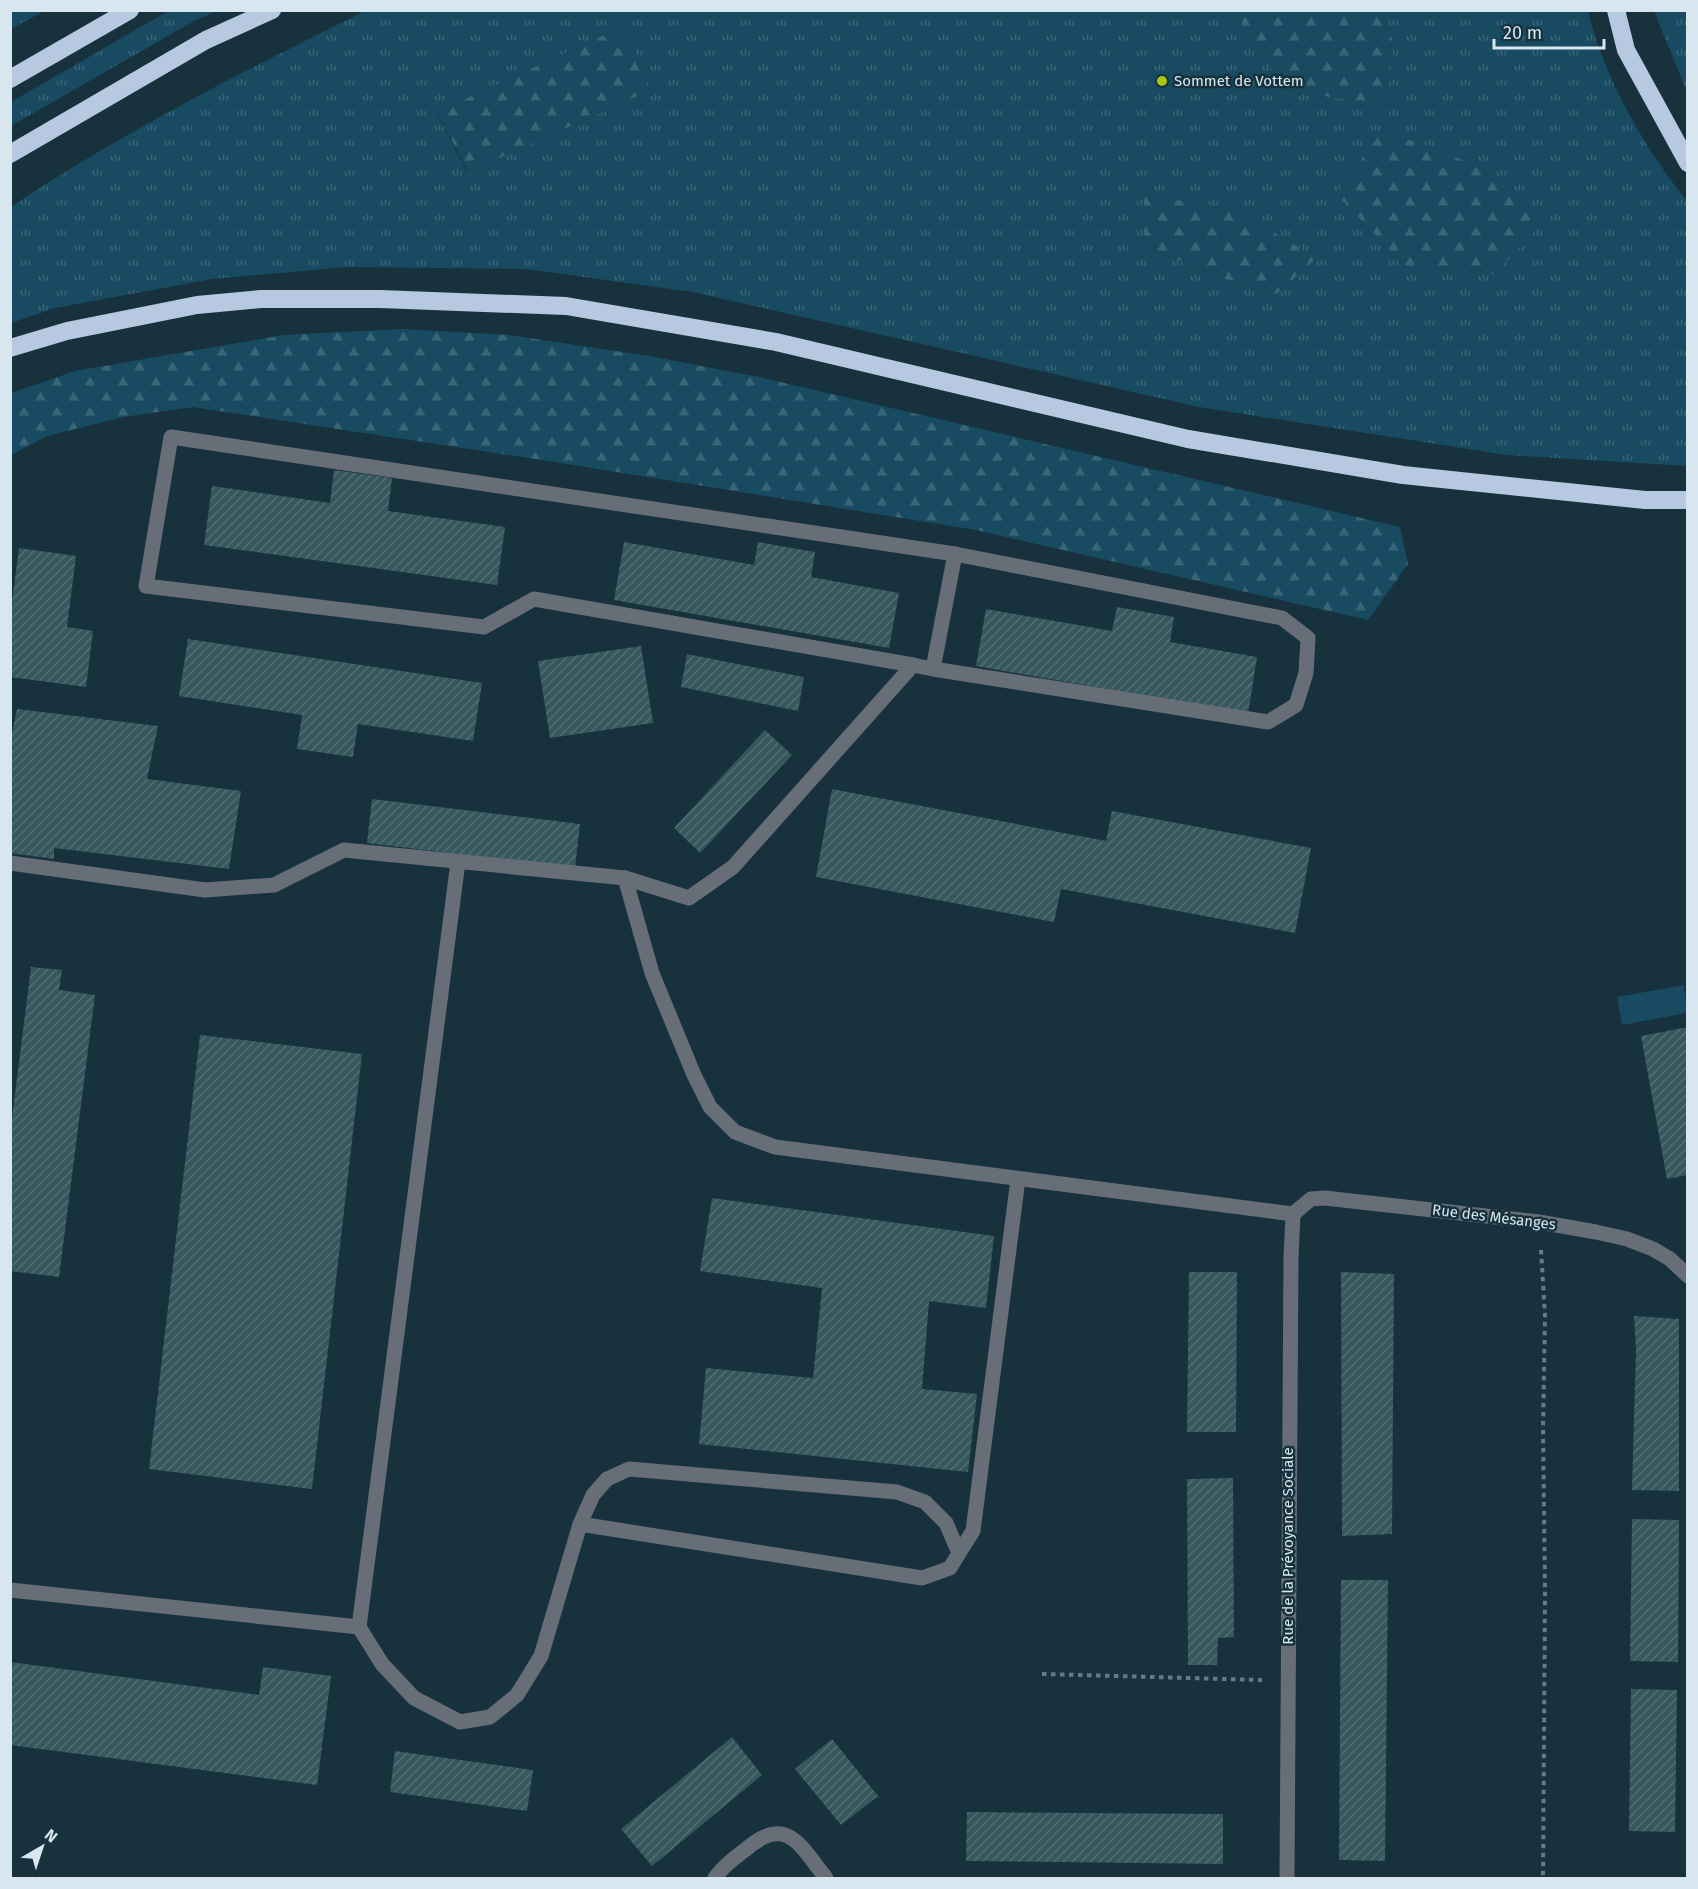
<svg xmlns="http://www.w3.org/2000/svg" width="1698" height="1889" font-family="'Fira Sans',sans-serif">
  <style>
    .grass { fill: url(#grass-tufts); fill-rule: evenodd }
    .forest { fill: url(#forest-firs) }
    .pitch { fill: #184b61 }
    .building { fill: url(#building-hatch) }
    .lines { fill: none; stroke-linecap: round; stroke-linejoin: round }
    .path { stroke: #667b85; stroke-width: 4; stroke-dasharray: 4.5 4.5; stroke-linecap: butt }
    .minor { stroke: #676e78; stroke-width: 15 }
    .highway { stroke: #b6c9e0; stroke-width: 18 }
    .poi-dot { fill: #acc611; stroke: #17313d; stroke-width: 2 }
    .labels { text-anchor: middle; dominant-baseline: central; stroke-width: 5; stroke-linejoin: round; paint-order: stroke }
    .poi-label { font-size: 15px; fill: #d8e7ef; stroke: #17313d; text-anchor: start }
    .street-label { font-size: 15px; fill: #d8e7ef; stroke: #17313d }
  </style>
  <defs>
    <pattern id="grass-tufts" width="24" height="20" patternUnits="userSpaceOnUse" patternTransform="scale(1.5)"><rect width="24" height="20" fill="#184b61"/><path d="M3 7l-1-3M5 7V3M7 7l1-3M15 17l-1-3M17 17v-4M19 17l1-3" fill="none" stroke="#396578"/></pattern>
    <pattern id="forest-firs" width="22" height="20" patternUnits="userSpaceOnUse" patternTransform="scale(1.5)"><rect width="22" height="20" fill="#184b61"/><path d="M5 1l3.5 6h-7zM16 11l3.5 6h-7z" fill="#396578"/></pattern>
    <pattern id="building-hatch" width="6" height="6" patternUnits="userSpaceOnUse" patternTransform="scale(1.5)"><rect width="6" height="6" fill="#36575c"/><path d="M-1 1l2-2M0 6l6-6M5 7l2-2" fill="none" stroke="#526f74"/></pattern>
  </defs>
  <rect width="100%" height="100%" fill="#17313d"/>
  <!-- grass -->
  <g class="grass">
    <polygon points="11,10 44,10 44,11 11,29"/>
    <polygon points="170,10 217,11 194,21 11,126 11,102"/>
    <path d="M365,11H1245L1241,26L1386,106L1394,43L1381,11H1588C1603,76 1645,149 1687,201V466L1507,455L1199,407L693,292L526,269L347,267L212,279L55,308L11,323V207C123,132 244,71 365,11ZM624,27L651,90L467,172L437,113ZM1144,193L1241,213L1276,294L1224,279L1144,246Z"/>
    <polygon points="1654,11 1687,11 1687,93 1687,92"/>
  </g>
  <!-- forest -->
  <g class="forest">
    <polygon points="1245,11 1381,11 1394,43 1386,106 1286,90 1241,26"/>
    <polygon points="624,26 651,90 468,172 437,112"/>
    <polygon points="1383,130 1481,167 1546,219 1495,274 1406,266 1336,194"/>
    <polygon points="1144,193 1241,213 1317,258 1276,294 1225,279 1144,246"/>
    <polygon points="403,329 509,335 649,356 759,377 1400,527 1408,564 1368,620 976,530 542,460 193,407 123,417 47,436 11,455 11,393 75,371 284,335"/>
  </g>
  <!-- pitch -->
  <polygon class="pitch" points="1684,985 1687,1013 1622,1025 1617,997"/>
  <!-- building -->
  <g class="building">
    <polygon points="334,470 392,478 388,511 505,527 497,585 204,545 212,486 330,503"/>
    <polygon points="624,542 754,565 758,542 815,552 811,577 899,593 889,648 614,600"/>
    <polygon points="19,548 76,556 67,627 93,631 86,687 10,677 10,617"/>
    <polygon points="1117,607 1174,617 1170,642 1257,657 1248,714 976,666 986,609 1112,631"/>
    <polygon points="188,639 482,683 473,741 358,724 353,757 297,749 302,715 179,696"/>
    <polygon points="641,646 653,723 550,738 538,661"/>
    <polygon points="687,654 804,677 798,711 681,687"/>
    <polygon points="17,709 158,726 147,779 241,791 229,869 54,848 54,859 10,853 10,743"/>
    <polygon points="765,730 792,755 700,853 674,828"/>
    <polygon points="832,789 1106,841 1112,811 1311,848 1295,933 1061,889 1054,922 816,877"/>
    <polygon points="372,799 580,824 575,868 367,843"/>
    <polygon points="31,967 62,970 59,990 95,995 59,1277 10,1271 10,1134"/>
    <polygon points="1688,1027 1688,1175 1667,1179 1641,1036"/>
    <polygon points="200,1035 362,1054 312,1489 149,1469"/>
    <polygon points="712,1198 994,1236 986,1308 929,1301 922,1389 977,1394 968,1472 699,1444 706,1368 813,1378 822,1288 700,1271"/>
    <polygon points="1189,1272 1237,1272 1236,1432 1187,1432"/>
    <polygon points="1341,1272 1394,1274 1392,1534 1342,1536"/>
    <polygon points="1634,1316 1679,1319 1679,1491 1632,1490 1636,1350"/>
    <polygon points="1233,1478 1234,1637 1218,1638 1217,1665 1188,1665 1187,1479"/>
    <polygon points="1632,1519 1679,1520 1678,1662 1630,1661"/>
    <polygon points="1341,1580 1388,1580 1385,1861 1339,1860"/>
    <polygon points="10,1662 259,1695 263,1667 331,1676 317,1785 10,1745"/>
    <polygon points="1631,1689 1677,1690 1675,1832 1629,1831"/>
    <polygon points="732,1737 762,1775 652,1866 621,1829"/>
    <polygon points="832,1739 878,1796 841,1825 795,1769"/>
    <polygon points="395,1751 533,1770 527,1811 390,1792"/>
    <polygon points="967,1812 1223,1814 1223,1864 966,1861"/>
  </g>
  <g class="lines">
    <!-- path -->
    <g class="path">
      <polyline points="1541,1250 1545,1315 1543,1428 1545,1592 1543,1878"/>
      <polyline points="1042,1674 1262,1680"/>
    </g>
    <!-- minor -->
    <g class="minor">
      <polyline points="913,665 534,599 484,627 146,586 171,437 955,554"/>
      <polyline points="10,863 205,890 274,885 344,850 625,878 689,898 733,867 913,665 933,669 1268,722 1296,705 1306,673 1308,638 1282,618 955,554 933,669"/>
      <polyline points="625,878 652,973 694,1075 710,1107 735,1132 775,1147 1293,1214"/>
      <polyline points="1293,1214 1311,1199 1325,1198 1539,1222 1596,1232 1627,1239 1653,1249 1670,1259 1688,1276"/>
      <polyline points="959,1553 973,1531 1018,1179"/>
      <polyline points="10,1590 359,1627 458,862"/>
      <polyline points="359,1627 382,1664 414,1698 460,1722 490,1717 517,1695 541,1656 580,1524 593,1495 607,1479 629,1469 897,1492 925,1502 946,1523 959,1553 950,1568 922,1578 580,1524"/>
      <path d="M715,1878C722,1867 734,1858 745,1850C787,1813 800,1846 826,1878"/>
      <polyline points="1287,1878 1291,1258 1293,1214"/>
    </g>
    <!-- highway -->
    <g class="highway">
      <polyline points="1616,10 1626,50 1688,163"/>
      <polyline points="10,79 130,10"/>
      <polyline points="10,154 206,40 272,10"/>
      <polyline points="10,348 67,331 197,305 261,299 380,299 566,306 776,342 1188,439 1403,475 1645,500 1688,500"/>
    </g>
  </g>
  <!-- markers -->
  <circle class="poi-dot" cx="1162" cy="81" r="6"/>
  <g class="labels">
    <!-- poi labels -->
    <g class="poi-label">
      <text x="1174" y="81">Sommet de Vottem</text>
    </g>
    <!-- street labels -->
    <g class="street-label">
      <text transform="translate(1494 1217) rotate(7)">Rue des Mésanges</text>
      <text transform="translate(1288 1546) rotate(-90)">Rue de la Prévoyance Sociale</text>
    </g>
  </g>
  <!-- border -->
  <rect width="1698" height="1889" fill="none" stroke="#d8e7ef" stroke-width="24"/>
  <!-- north arrow -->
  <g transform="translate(42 1847) rotate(39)" stroke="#17313d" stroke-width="4.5" paint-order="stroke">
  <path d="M0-4.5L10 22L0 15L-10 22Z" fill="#d8e7ef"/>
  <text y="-9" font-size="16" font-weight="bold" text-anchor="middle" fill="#d8e7ef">N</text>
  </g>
  <!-- scale -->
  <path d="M1494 39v9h110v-9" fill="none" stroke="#d8e7ef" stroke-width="3"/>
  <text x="1503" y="39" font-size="18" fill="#d8e7ef" stroke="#17313d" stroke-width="4.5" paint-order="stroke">20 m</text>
</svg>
